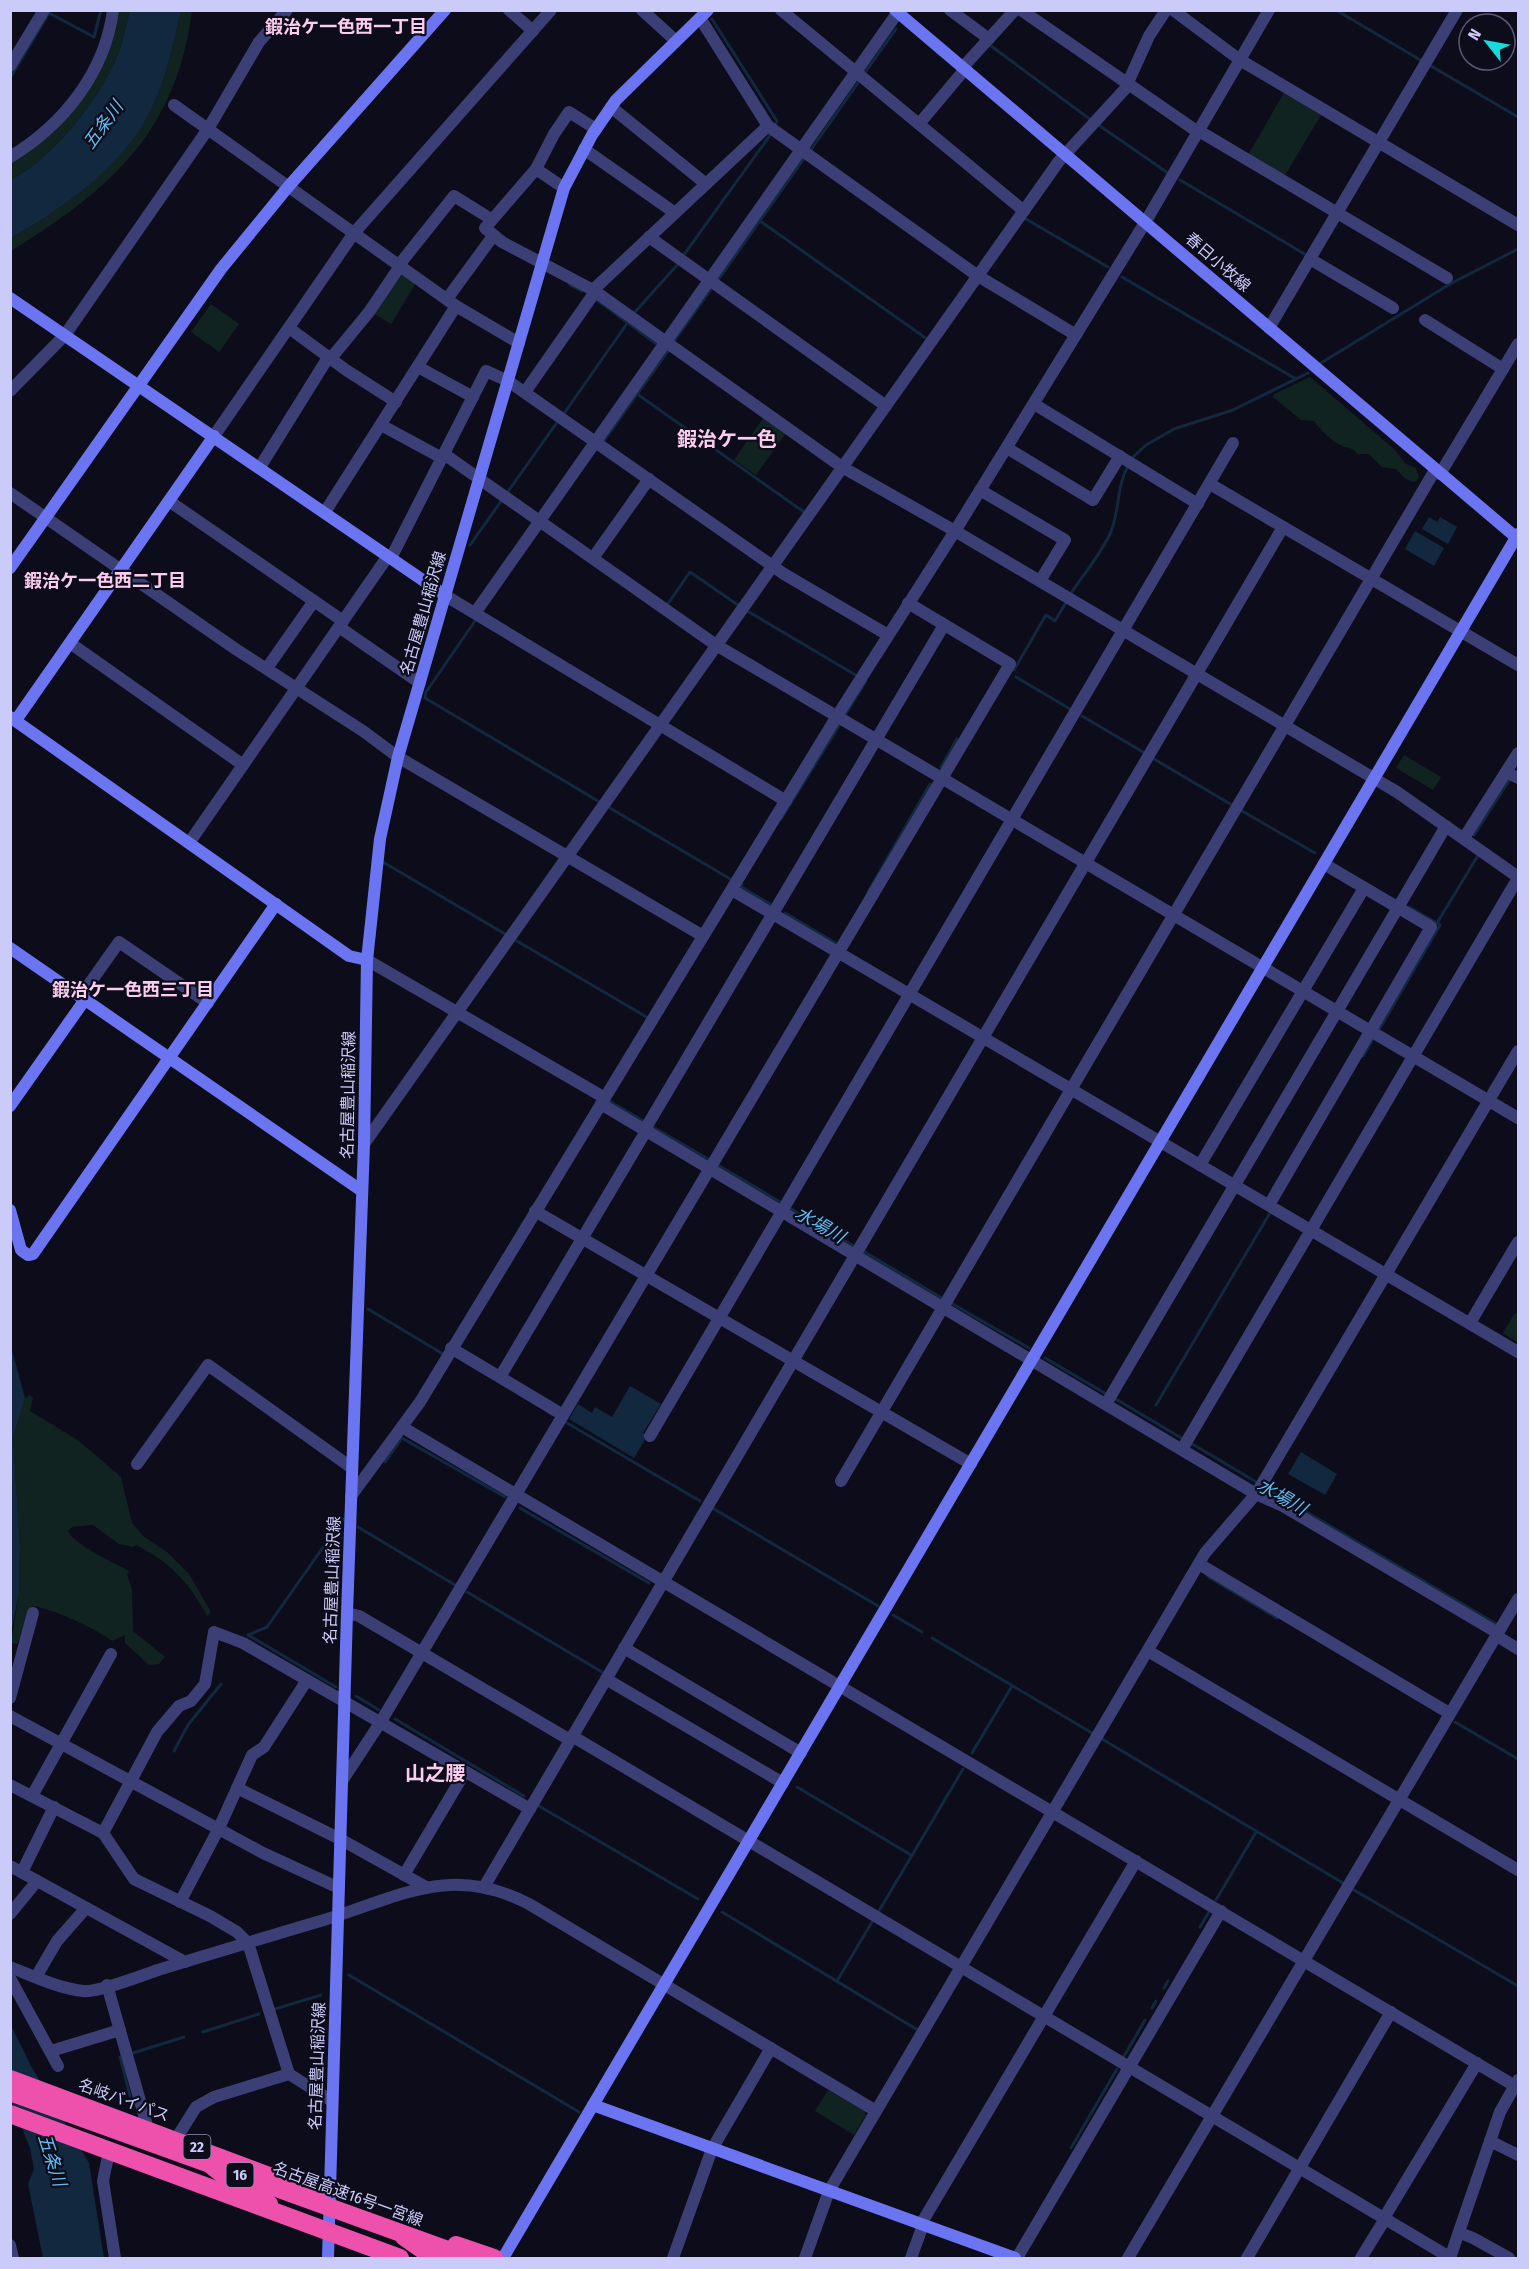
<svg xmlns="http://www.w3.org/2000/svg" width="1529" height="2269" font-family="'Fira Sans Condensed','Noto Sans JP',sans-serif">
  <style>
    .green { fill: #102321 }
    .water { fill: #11283e }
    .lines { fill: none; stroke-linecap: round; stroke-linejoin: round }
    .stream { stroke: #11283e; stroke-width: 3 }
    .street { stroke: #3c3f75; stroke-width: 12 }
    .secondary { stroke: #6b75f1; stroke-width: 12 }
    .highway { stroke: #ee51ac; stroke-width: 18 }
    .highway-bridge { stroke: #ee51ac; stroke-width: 18 }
    .labels { text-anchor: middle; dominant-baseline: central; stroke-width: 4.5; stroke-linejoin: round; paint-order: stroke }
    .shield { fill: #0d0c1a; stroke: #9292b7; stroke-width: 1.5 }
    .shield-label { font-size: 15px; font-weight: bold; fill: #cbcbfa }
    .street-label { font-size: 16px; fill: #cbcbfa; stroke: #0d0c1a }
    .neighbourhood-label { font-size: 18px; font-weight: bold; fill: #faccee; stroke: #0d0c1a }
    .water-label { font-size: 18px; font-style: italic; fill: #63bdf0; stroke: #0d0c1a }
    .quarter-label { font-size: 20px; font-weight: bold; fill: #faccee; stroke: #0d0c1a }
  </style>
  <rect width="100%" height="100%" fill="#0d0c1a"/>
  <!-- green -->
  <g class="green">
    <path d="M116,11H130C125,28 122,48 114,64C92,108 54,156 11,180V161L74,108Z"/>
    <path d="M181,11H192C176,133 111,189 11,251V238C57,212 129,157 152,108C167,77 173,44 181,11Z"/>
    <polygon points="1284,93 1321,115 1284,177 1248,155"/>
    <polygon points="401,272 416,283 391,324 373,313"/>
    <polygon points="211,304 239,324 219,352 191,332"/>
    <path d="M1310,377L1395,450L1406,464L1416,468L1419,478L1415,482C1404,480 1403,476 1396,469L1382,467L1369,454H1358C1352,447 1347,448 1340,445C1330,440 1321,430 1314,421L1301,420L1273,397L1274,394Z"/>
    <polygon points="764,417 786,433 756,475 734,460"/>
    <polygon points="1404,755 1441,777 1433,790 1396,768"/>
    <polygon points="1515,1313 1518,1315 1518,1343 1503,1333"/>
    <path d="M30,1395L33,1398L30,1411L79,1441L121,1477L132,1523L143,1536L167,1552L189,1574L211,1612L207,1616C190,1583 170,1562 136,1545L133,1547L119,1544L93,1525L72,1527L68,1531C76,1547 116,1563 129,1571L127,1575L132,1589L133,1631L165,1657L159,1664L149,1665L125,1643V1635L112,1641C97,1629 51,1608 32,1606C23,1617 25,1633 17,1644L11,1643L19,1593L20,1546L13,1438L25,1398Z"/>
    <polygon points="828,2090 864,2111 866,2115 854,2135 815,2111"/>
  </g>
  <!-- water -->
  <g class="water">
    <path d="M130,11H181C173,44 167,77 152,108C125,165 63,208 11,238V180C54,156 92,108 114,64C122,48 125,28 130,11Z"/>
    <polygon points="1429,517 1437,522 1440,517 1457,527 1448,544 1422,529"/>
    <polygon points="1415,531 1444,548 1434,566 1405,549"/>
    <polygon points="10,1343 25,1398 13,1438 20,1546 19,1593 11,1633"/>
    <polygon points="630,1386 661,1404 643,1433 647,1436 634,1458 569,1419 578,1404 592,1413 595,1407 612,1417"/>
    <polygon points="1301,1452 1337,1474 1325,1495 1288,1474"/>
    <polygon points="10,2023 31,2066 89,2163 104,2258 43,2258 28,2184 34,2169 30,2148 11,2101"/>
  </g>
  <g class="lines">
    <!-- stream -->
    <g class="stream">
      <polyline points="1336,10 1422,61"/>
      <polyline points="712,19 777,121 775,126"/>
      <polyline points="991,46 1091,120"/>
      <polyline points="1431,66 1518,117"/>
      <polyline points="864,74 896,29"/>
      <polyline points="10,78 49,13 94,37 101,10"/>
      <polyline points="1100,126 1168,173"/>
      <polyline points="810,151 860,80"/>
      <polyline points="1180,180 1308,256"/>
      <polyline points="1026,219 1108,267"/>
      <polyline points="760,221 927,339"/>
      <polyline points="683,256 771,134"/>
      <polyline points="1122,277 1296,379"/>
      <polyline points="718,280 805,157"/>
      <polyline points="570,285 582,291"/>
      <polyline points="597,300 658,345"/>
      <polyline points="634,313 679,263"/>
      <polyline points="674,341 712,288"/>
      <polyline points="1321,363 1450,284 1518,249"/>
      <polyline points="637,394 804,512"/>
      <polyline points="563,415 628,322"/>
      <polyline points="603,442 668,351"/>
      <polyline points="1133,457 1146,445 1174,429 1233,410 1308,373"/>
      <polyline points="507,493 558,421"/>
      <polyline points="470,545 502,500"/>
      <path d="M1071,593C1084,574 1100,555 1110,534C1120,512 1116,487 1128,466"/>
      <polyline points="667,605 690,572 738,605"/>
      <polyline points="749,612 859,677"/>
      <polyline points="475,621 426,692 425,698 598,801"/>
      <polyline points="1014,670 1046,615 1055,621 1067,601"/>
      <polyline points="1016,677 1070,709"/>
      <polyline points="845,715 866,681"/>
      <polyline points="1082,716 1143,752"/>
      <polyline points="1154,759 1232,805"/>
      <polyline points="941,767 957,739"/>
      <polyline points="610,808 732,880"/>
      <polyline points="1242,811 1315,853"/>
      <polyline points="781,819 840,724"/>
      <polyline points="1474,835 1510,779"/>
      <polyline points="383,862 505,934"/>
      <polyline points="742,884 740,886 770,904"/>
      <polyline points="868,892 930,784"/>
      <polyline points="1409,907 1437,923"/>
      <polyline points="785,913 837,944"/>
      <polyline points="517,941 650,1019"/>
      <polyline points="1380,1028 1440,925 1437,923 1477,857"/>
      <polyline points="1363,1056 1373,1039"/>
      <polyline points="611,1102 645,1122"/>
      <polyline points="651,1126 710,1160"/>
      <polyline points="716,1164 782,1203"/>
      <polyline points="788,1207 857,1248"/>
      <polyline points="863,1251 945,1300"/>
      <polyline points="951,1303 1029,1348"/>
      <polyline points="368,1309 443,1354"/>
      <polyline points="1045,1358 1108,1395"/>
      <polyline points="1114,1398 1183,1439"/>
      <polyline points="1156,1405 1270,1213"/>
      <polyline points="567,1423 700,1501"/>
      <polyline points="1189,1442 1258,1483"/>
      <polyline points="385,1462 402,1438 505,1497"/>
      <polyline points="1264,1487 1498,1625"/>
      <polyline points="520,1508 649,1583"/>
      <polyline points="714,1509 878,1606"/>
      <polyline points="358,1527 455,1585"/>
      <polyline points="1207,1576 1277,1618"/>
      <polyline points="467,1592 602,1672"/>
      <polyline points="893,1615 922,1632"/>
      <polyline points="248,1635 267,1627 343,1519"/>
      <polyline points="248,1635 336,1687"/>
      <polyline points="932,1638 1092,1733"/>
      <polyline points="356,1696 379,1710"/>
      <polyline points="395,1719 524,1796"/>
      <polyline points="1455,1722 1518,1759"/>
      <polyline points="1102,1739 1343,1883"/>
      <polyline points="174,1751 188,1725 221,1684"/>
      <polyline points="972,1753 1012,1686"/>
      <polyline points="797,1787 911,1855"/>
      <polyline points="539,1806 698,1899"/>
      <polyline points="1354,1890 1518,1986"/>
      <polyline points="1216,1900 1256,1832"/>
      <polyline points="879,1911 963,1769"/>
      <polyline points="722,1912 916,2029"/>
      <polyline points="1200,1927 1209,1912"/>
      <polyline points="349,1975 579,2112"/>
      <polyline points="837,1981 872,1922"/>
      <polyline points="1164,1988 1168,1981"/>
      <polyline points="1152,2008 1156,2001"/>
      <polyline points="275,2009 321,1995"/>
      <polyline points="203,2032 259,2014"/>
      <polyline points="133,2053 184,2037"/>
      <polyline points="120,2057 130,2096"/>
      <polyline points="1123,2058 1145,2020"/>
      <polyline points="1071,2148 1117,2069"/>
    </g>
    <!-- street -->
    <g class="street">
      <polyline points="509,10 533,31"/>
      <polyline points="642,10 676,41"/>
      <polyline points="781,10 1024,211"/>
      <polyline points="950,10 989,39"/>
      <polyline points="1021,10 1198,132"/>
      <polyline points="1173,10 1240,60 1518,225"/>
      <polyline points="1269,10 1146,221 955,531 1397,792 1518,877"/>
      <polyline points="700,18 768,126 978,276 1076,335"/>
      <polyline points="10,66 44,10"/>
      <polyline points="964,66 1015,10"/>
      <polyline points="174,105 456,306 519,343"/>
      <polyline points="611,107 706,184"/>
      <polyline points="919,124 966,68"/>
      <polyline points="1199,131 1447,278"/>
      <polyline points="584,149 675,213"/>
      <path d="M10,157C63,125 105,73 113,10"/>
      <polyline points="536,169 554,134 569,112 596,129"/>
      <polyline points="649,237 886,406"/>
      <polyline points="1310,259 1393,308"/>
      <polyline points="399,265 454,196 491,219"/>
      <polyline points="593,290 768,126"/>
      <polyline points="447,299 493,236"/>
      <polyline points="1425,320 1503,369"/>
      <polyline points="289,328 346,370 396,402"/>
      <polyline points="1269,328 1457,10"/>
      <polyline points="332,357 369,312 400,266"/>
      <polyline points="418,367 473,397"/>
      <polyline points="10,391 65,335 208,129 259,42 287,10"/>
      <polyline points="525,392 595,292"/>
      <polyline points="1034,404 1198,504"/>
      <polyline points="381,425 442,458"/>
      <polyline points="214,436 354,233 551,10"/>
      <polyline points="1007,448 1093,500 1120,456"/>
      <polyline points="444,454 716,645 1518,1118"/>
      <polyline points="260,467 329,356"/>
      <polyline points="1440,474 1518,344"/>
      <polyline points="1210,484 1518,665"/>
      <polyline points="980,490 1065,540 1040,581"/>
      <polyline points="10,493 237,650 363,731 398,757 703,936"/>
      <polyline points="169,501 343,621"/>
      <polyline points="325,512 456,306"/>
      <polyline points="391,558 486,371 508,381 784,574 888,635"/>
      <polyline points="593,558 649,479"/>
      <polyline points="446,596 786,801"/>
      <polyline points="475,613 898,12"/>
      <polyline points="339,627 420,683"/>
      <polyline points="70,643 243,765"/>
      <polyline points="267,668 314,601"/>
      <polyline points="1506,772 1518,778"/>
      <polyline points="1464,838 1518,753"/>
      <polyline points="189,843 388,556"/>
      <polyline points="732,890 1518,1352"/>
      <polyline points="367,960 605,1098"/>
      <polyline points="80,997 119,942 208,1003"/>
      <polyline points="601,1104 1256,1494 1283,1506 1498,1633"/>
      <polyline points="644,1131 944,625"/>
      <polyline points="364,1144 1059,161 1125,89 1149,36 1166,10"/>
      <polyline points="1200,1165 1364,888"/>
      <polyline points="1269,1205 1431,927 1324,864"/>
      <polyline points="535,1211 971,1464"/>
      <polyline points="1470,1323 1518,1242"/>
      <polyline points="451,1348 563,1415"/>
      <polyline points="500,1377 646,1131"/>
      <polyline points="1106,1404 1446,826"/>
      <polyline points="402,1427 1515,2086"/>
      <polyline points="650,1436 1233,443"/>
      <polyline points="1184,1446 1518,878"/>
      <polyline points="137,1464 208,1365 352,1468"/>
      <polyline points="841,1481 1435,470"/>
      <polyline points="351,1496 420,1402 837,716 955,531 842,467 593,290 502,242 485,228 536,169 564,188"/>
      <polyline points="1199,1564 1449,1713"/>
      <polyline points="347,1613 359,1616 570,1740"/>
      <polyline points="1497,1636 1518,1649"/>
      <polyline points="624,1648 801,1753"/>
      <polyline points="1148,1651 1518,1870"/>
      <polyline points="606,1679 783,1783"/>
      <polyline points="10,1698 33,1613"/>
      <polyline points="10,1716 263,1853 339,1888"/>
      <polyline points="572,1736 1451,2258"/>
      <polyline points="342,1781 380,1723 1010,664 908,603"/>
      <polyline points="10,1785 103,1833 134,1879 210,1916 237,1932 248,1943 289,2074 332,2101"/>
      <polyline points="237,1788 340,1839 426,1887"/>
      <polyline points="32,1796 111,1654"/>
      <polyline points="103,1833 157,1732 179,1706 191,1701 205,1684 214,1632 243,1643 530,1809"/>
      <polyline points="10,1866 185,1962"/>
      <polyline points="22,1872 54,1807"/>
      <polyline points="404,1875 465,1772"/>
      <polyline points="484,1887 1283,527"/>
      <polyline points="180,1902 219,1828 252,1755 264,1747 307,1680"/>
      <polyline points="10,1914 37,1881"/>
      <path d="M10,1967C33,1976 60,1989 84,1991C97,1993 143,1975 158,1970C214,1953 269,1936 324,1920C399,1897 451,1863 529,1904L876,2111"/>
      <polyline points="36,1977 57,1941 86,1908"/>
      <polyline points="10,1978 58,2066"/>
      <polyline points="107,1985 148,2129"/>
      <polyline points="51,2051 120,2030"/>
      <polyline points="176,2139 196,2107 214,2097 289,2074"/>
      <polyline points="1490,2141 1518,2155"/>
      <polyline points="108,2156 103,2181 115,2258"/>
      <polyline points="1384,2218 1477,2063"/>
      <polyline points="921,2224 1136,1861"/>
      <polyline points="1460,2233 1473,2238 1509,2258"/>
      <polyline points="10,2245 13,2258"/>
      <polyline points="673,2258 712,2149 771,2048"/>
      <polyline points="805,2258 829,2191 1205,1553 1256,1494 1518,1051"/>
      <polyline points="911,2258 923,2225"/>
      <polyline points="1017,2258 1221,1911"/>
      <polyline points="1128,2258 1518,1599"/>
      <polyline points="1247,2258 1391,2012"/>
      <polyline points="1361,2258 1385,2219"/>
      <polyline points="1450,2258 1500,2112 1518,2080"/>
    </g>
    <!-- secondary -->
    <g class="secondary">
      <polyline points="895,10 1518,539"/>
      <polyline points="10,298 446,596"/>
      <polyline points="10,568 221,269 288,187 445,10"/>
      <polyline points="10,717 349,956 367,960"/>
      <polyline points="16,720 214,436"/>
      <polyline points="10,948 362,1191"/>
      <polyline points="10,1106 84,1001"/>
      <polyline points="10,1210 21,1250 28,1255 33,1254 276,904"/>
      <polyline points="593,2105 1015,2258"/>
      <polyline points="328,2258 347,1613 364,1144 367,960 380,839 398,757 564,188 592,135 616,100 708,10"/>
      <polyline points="503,2258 1518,534"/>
    </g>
    <!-- highway -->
    <g class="highway">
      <polyline points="10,2079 317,2194"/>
      <polyline points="212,2166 232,2182 269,2204"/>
      <polyline points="404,2237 434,2258"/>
      <polyline points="456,2245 494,2258"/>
    </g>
    <!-- highway-bridge -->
    <g class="highway-bridge">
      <polyline points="10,2092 470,2258"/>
      <polyline points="10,2114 400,2258"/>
    </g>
  </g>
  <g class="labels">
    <!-- shield labels -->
    <g class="shield">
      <rect x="183.5" y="2135" width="27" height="24" rx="4.5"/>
      <rect x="226.5" y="2163" width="27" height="24" rx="4.5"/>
    </g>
    <g class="shield-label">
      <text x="197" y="2147">22</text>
      <text x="240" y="2175">16</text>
    </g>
    <!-- street labels -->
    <g class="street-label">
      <text transform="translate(1218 262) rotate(41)">春日小牧線</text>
      <text transform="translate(423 613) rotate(-74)">名古屋豊山稲沢線</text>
      <text transform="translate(348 1095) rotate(-89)">名古屋豊山稲沢線</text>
      <text transform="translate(332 1580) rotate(-88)">名古屋豊山稲沢線</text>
      <text transform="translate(317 2066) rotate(-88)">名古屋豊山稲沢線</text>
      <text transform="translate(124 2100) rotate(20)">名岐バイパス</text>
      <text transform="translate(348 2194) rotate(20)">名古屋高速16号一宮線</text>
    </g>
    <!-- neighbourhood labels -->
    <g class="neighbourhood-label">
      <text x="346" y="27">鍜治ケ一色西一丁目</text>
      <text x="105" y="581">鍜治ケ一色西二丁目</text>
      <text x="133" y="990">鍜治ケ一色西三丁目</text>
    </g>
    <!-- water labels -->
    <g class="water-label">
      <text transform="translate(103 125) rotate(-54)">五条川</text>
      <text transform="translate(820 1225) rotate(30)">水場川</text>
      <text transform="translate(1282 1497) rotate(30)">水場川</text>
      <text transform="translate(52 2160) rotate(72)">五条川</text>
    </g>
    <!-- quarter labels -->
    <g class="quarter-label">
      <text x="727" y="439">鍜治ケ一色</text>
      <text x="435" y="1773">山之腰</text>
    </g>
  </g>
  <!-- border -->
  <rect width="1529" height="2269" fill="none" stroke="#cbcbfa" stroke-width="24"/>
  <!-- north arrow -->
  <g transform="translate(1487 42) rotate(301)"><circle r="28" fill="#0d0c1a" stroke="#595874" stroke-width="1.5"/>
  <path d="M0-4.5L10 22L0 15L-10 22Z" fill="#15dbdb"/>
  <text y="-9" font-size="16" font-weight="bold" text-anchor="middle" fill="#cbcbfa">N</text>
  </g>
</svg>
